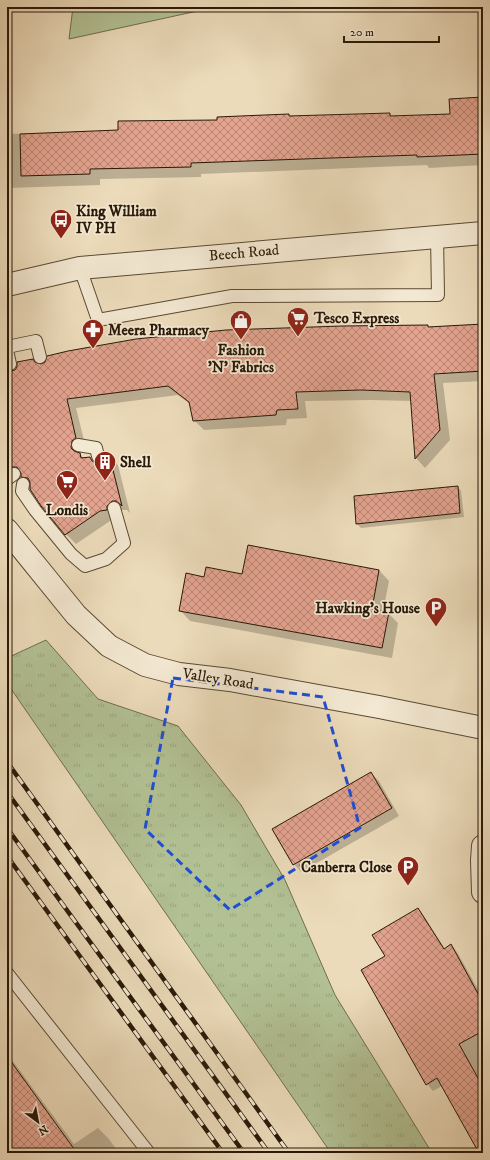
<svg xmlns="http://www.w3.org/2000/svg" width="490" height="1160" font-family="'IM FELL DW Pica',serif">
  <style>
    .grass { fill: url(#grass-tufts); stroke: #6e6d4e }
    .garden { fill: #b2c194; stroke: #6e6d4e }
    .shadow { fill: #0003 }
    .building { fill: url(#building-cross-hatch); stroke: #291908 }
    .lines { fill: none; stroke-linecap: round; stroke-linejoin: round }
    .service-casing { stroke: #5a4a34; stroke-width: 14 }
    .minor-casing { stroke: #5a4a34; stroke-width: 24 }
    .tertiary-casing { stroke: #5a4a34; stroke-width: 24 }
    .service { stroke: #f3e8d2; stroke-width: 12 }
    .minor { stroke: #f3e8d2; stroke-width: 22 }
    .tertiary { stroke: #f3e8d2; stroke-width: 22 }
    .rail-casing { stroke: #291908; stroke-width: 4.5 }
    .rail { stroke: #f3e8d2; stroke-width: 3; stroke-dasharray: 9; stroke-linecap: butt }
    .marked { fill: none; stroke: #1d4ed8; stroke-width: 3; stroke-dasharray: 8 5; stroke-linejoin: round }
    .labels { text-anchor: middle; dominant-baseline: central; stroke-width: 3.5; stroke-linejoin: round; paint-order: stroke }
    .poi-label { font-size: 15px; font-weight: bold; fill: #291908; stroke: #f3e8d2; text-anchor: start }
    .street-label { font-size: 15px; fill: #291908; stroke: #f3e8d2 }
  </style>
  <defs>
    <pattern id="grass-tufts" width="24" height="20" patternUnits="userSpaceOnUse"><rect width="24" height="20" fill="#b2c194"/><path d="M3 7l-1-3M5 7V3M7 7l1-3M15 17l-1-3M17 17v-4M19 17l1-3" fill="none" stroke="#99a57e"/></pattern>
    <pattern id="building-cross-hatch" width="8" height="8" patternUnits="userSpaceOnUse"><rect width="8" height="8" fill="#e3a38f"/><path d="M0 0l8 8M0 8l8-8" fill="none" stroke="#b88473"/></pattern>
  </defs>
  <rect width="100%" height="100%" fill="#ecdbba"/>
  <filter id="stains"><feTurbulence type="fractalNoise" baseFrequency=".005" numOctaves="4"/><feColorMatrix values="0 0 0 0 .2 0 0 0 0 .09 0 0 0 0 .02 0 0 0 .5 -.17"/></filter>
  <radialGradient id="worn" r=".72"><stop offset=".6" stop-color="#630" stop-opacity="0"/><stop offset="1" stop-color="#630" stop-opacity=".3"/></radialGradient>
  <!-- grass -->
  <polygon class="grass" points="46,640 98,699 178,726 241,805 285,880 335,995 432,1153 331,1153 7,683 7,658"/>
  <!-- garden -->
  <polygon class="garden" points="73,7 216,7 69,39"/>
  <!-- shadow -->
  <g class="shadow">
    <polygon points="483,98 483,165 429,168 427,165 201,174 201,177 100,179 100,185 7,188 7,134 119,131 289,115 291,117 390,114 393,117 451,115"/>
    <polygon points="483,325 483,381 443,383 450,440 425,468 416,458 412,401 371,400 305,401 307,418 287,419 286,425 204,430 194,420 190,404 178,395 76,408 86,448 81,450 81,455 84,459 90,458 97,464 104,462 108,455 118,465 130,513 127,510 122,510 116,516 116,519 110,521 76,544 66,534 31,486 22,477 20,478 11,469 18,465 7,465 7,371 11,372 36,364 42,365 427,326 429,328"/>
    <polygon points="458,487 461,491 464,517 361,528 357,524"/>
    <polygon points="249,546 379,570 389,581 383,612 388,613 398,623 392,658 190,621 180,610 205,578 243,575"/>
    <polygon points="371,773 379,781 399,816 301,872 294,864"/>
    <polygon points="418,909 424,916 445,949 451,945 457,952 483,998 483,1153 480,1153 442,1086 433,1091 427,1084 387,956"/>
    <polygon points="7,1053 74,1144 98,1128 109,1139 119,1153 7,1153"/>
  </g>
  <!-- building -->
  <g class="building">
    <polygon points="483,97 483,154 417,157 417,155 191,163 191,167 90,169 90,174 21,176 20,134 118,130 118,121 217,120 217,117 289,114 289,116 390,113 390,116 450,114 449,99"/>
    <polygon points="483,324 483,371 434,374 440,430 415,459 410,392 361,390 296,392 298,409 277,410 276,415 193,421 189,402 168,386 67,399 76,438 72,441 71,448 74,451 80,453 81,458 90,457 92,461 96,463 103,462 105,455 109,454 122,506 116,501 112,501 107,506 107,510 100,511 65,535 41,506 30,489 30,482 28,478 21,477 21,473 17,467 13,467 9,468 7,466 7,371 11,371 15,370 17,367 17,362 33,359 35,362 41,364 45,362 47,356 68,351 136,339 226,330 342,326 428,325 428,327"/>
    <polygon points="458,486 460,513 356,524 354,496"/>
    <polygon points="248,545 379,570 372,609 389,612 382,648 179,611 186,573 204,577 206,567 242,574"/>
    <polygon points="371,772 392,808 293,865 272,829"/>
    <polygon points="418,908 444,949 451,944 483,1003 483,1031 459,1044 483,1087 483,1153 479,1153 437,1078 426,1085 361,970 385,956 372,935"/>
    <polygon points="7,1056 77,1153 7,1153"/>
  </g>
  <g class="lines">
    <!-- service casing -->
    <g class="service-casing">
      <g id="service">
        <polyline points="80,268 98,320 232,296 438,295 437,236"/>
        <polyline points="7,347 36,341 40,357"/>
        <polyline points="7,350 10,364"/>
        <polyline points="78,445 96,448 98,456"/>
        <polyline points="7,479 14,474"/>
        <polyline points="23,484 22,491 35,510 71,554 85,566 106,559 124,543 114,508"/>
        <polyline points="7,973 149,1153"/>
      </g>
    </g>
    <!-- minor casing -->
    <g class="minor-casing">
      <g id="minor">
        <polyline points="7,530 76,615 109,646 145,665 179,674 230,680 379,707 483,728"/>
        <polyline points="483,846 482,860 483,892"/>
      </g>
    </g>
    <!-- tertiary casing -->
    <g class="tertiary-casing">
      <polyline id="tertiary" points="7,285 80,268 483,233"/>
    </g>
    <!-- service -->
    <use href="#service" class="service"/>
    <!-- minor -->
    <use href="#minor" class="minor"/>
    <!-- tertiary -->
    <use href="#tertiary" class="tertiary"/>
    <!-- rail casing -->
    <g class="rail-casing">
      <g id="rail">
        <polyline points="7,762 289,1153"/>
        <polyline points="7,792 269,1153"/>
        <polyline points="7,828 244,1153"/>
        <polyline points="7,856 223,1153"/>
      </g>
    </g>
    <!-- rail -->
    <use href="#rail" class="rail"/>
  </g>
  <!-- marked area -->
  <path class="marked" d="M173,678L323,697L360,828L230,910L145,829Z"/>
  <!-- icons -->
  <defs>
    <g id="bus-pin" transform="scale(1.15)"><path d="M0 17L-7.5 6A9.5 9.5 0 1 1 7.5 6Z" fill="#8f2418" stroke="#f3e8d2"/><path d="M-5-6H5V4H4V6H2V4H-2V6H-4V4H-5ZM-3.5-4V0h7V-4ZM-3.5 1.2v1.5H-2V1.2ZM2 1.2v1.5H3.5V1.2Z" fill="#fff"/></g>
    <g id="supermarket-pin" transform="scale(1.15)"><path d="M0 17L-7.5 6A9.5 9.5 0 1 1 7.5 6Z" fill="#8f2418" stroke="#f3e8d2"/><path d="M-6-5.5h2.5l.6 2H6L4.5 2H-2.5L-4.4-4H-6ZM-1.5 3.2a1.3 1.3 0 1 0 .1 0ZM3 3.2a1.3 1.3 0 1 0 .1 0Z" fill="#fff"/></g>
    <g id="shop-pin" transform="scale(1.15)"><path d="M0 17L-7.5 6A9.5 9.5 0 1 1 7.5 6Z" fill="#8f2418" stroke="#f3e8d2"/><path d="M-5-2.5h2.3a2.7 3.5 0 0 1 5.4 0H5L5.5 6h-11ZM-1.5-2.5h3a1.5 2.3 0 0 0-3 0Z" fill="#fff"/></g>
    <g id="pharmacy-pin" transform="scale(1.15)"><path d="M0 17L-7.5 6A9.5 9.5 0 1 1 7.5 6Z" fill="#8f2418" stroke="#f3e8d2"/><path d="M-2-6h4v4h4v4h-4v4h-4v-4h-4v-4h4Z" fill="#fff"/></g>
    <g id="building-pin" transform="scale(1.15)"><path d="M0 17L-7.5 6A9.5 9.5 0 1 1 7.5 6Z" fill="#8f2418" stroke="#f3e8d2"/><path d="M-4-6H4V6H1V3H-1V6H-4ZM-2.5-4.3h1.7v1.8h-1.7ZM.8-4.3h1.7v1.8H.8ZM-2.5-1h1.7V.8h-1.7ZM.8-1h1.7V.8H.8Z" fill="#fff"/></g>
    <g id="parking-pin" transform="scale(1.15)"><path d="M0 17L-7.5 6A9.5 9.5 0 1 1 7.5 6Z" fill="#8f2418" stroke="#f3e8d2"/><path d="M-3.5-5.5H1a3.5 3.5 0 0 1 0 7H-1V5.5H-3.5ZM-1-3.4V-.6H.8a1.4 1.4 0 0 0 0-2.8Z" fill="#fff"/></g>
  </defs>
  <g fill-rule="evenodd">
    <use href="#bus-pin" x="61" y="220"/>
    <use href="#supermarket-pin" x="298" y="318"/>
    <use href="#shop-pin" x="241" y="321"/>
    <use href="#pharmacy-pin" x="93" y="330"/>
    <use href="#building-pin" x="105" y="462"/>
    <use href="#supermarket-pin" x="67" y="481"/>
    <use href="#parking-pin" x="436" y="608"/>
    <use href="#parking-pin" x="408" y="867"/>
  </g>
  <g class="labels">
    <!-- poi labels -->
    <g class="poi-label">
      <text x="76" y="211">King William<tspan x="76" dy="17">IV PH</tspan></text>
      <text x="314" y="318">Tesco Express</text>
      <text x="108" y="330">Meera Pharmacy</text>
      <text x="241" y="350" text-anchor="middle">Fashion<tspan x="241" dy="17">'N' Fabrics</tspan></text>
      <text x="120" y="462">Shell</text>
      <text x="67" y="510" text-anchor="middle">Londis</text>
      <text x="420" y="608" text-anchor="end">Hawking's House</text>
      <text x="392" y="867" text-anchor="end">Canberra Close</text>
    </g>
    <!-- street labels -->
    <g class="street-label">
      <text transform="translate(244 253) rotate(-5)">Beech Road</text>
      <text transform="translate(218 679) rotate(9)">Valley Road</text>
    </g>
  </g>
  <!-- margin -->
  <rect width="490" height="1160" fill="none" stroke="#ecdbba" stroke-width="24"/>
  <rect x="8" y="8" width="474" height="1144" fill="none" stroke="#291908" stroke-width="2"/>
  <rect x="12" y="12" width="466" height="1136" fill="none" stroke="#291908"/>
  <!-- north arrow -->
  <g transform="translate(38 1122) rotate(148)" stroke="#f3e8d2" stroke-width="3" paint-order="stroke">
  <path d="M0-3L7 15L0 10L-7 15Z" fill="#291908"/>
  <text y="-6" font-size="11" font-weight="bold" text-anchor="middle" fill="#291908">N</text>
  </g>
  <!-- scale -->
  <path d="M344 36v6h95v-6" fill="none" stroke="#291908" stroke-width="2"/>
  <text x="350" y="36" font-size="12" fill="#291908" stroke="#f3e8d2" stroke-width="3" paint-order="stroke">20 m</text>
  <rect width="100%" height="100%" filter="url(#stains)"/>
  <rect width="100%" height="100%" fill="url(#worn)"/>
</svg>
